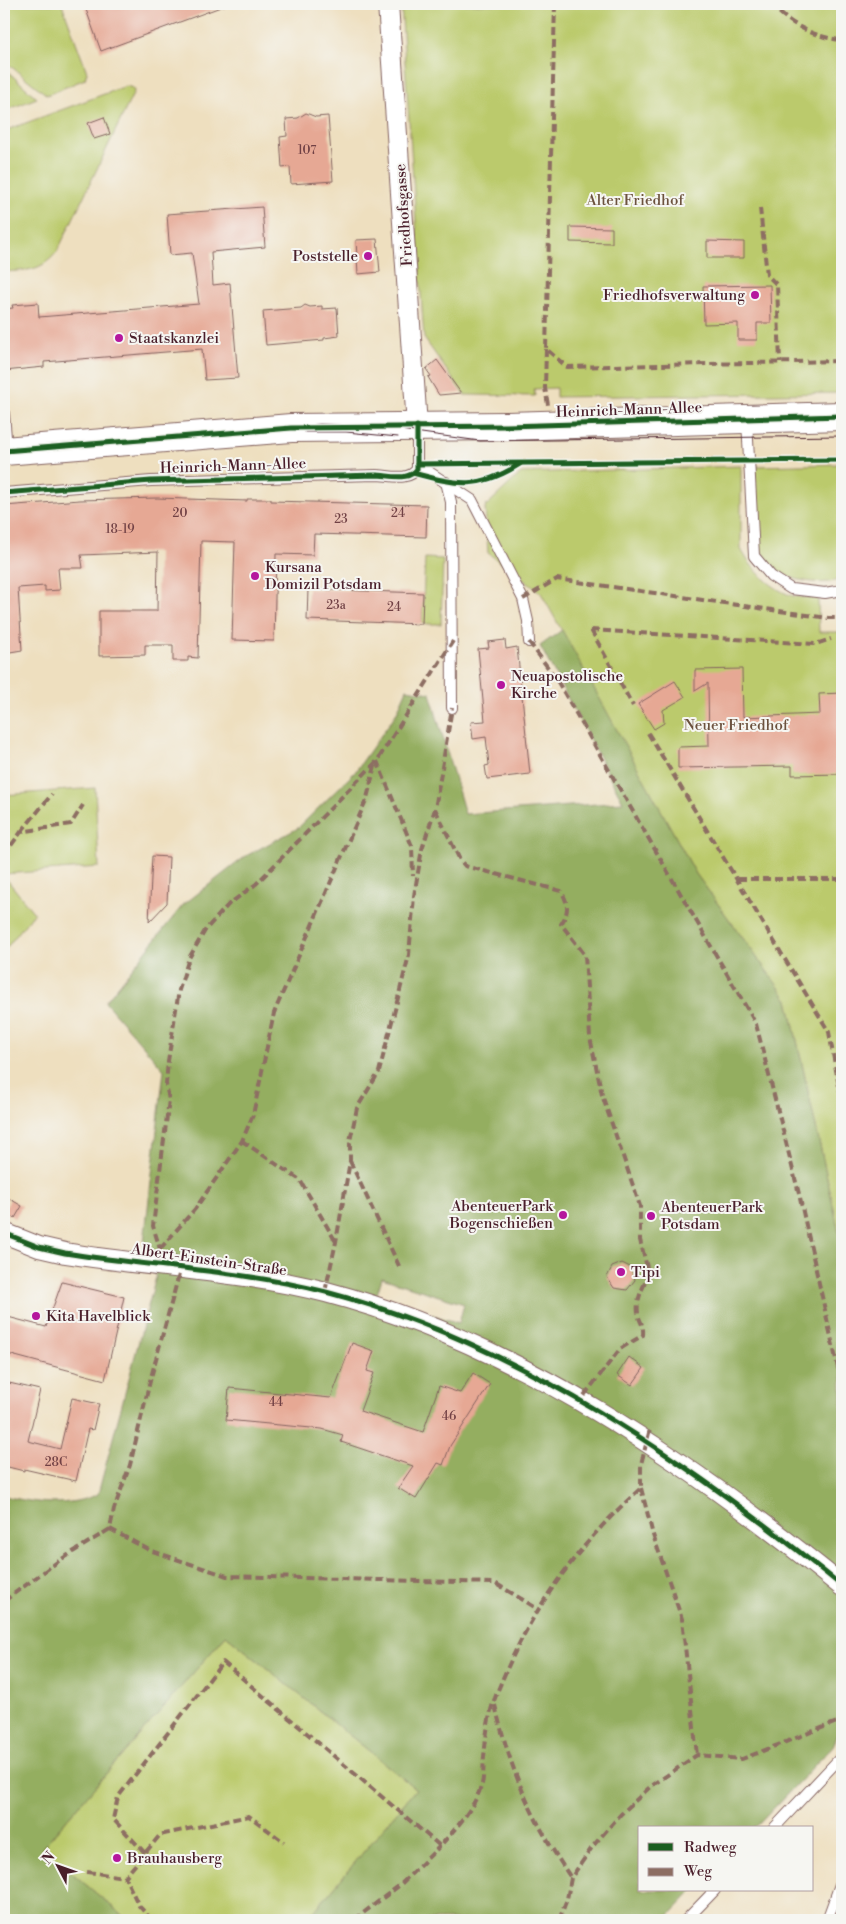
<svg xmlns="http://www.w3.org/2000/svg" width="846" height="1924" font-family="'Libre Bodoni',serif">
  <style>
    .green { fill: #bbca6c; stroke: #82744c }
    .forest { fill: #94ae60; stroke: #6f6646; fill-rule: evenodd }
    .building { fill: #e6a894 }
    .lines { fill: none; stroke-linecap: round; stroke-linejoin: round }
    .service-casing { stroke: #83625f; stroke-width: 12 }
    .minor-casing { stroke: #83625f; stroke-width: 22 }
    .secondary-casing { stroke: #83625f; stroke-width: 30 }
    .service { stroke: #fff; stroke-width: 10 }
    .minor { stroke: #fff; stroke-width: 20 }
    .secondary { stroke: #fff; stroke-width: 28 }
    .tram { stroke: #4a1f2b; stroke-width: 1 }
    .quiet { stroke: #8d6e63; stroke-width: 4; stroke-dasharray: 8 4; stroke-linecap: butt }
    .cycleway-casing { stroke: #f6f6f2; stroke-width: 8 }
    .cycleway { stroke: #1b5e20; stroke-width: 5 }
    .poi-dot { fill: #b5179e; stroke: #f6f6f2; stroke-width: 2 }
    .labels { text-anchor: middle; dominant-baseline: central; stroke-width: 4; stroke-linejoin: round; paint-order: stroke }
    .number-label { font-size: 12px; fill: #714145 }
    .park-label { font-size: 15px; fill: #6c523e; stroke: #f6f6f2 }
    .street-label { font-size: 15px; fill: #4a1f2b; stroke: #f6f6f2 }
    .poi-label { font-size: 15px; fill: #4a1f2b; stroke: #f6f6f2; text-anchor: start }
  </style>
  <rect width="100%" height="100%" fill="#f6f6f2"/>
  <filter id="ink" filterUnits="userSpaceOnUse"><feTurbulence type="fractalNoise" baseFrequency=".02" numOctaves="2"/><feDisplacementMap in="SourceGraphic" scale="10" xChannelSelector="R" yChannelSelector="G"/><feConvolveMatrix kernelMatrix="1 2 1 2 8 2 1 2 1" color-interpolation-filters="sRGB"/></filter>
  <filter id="wash" filterUnits="userSpaceOnUse"><feTurbulence type="fractalNoise" baseFrequency=".0096" numOctaves="4" result="noise"/><feDisplacementMap in="SourceGraphic" scale="20" xChannelSelector="R" yChannelSelector="G"/><feGaussianBlur stdDeviation="1.12" result="paint"/><feColorMatrix in="noise" values="0 0 0 0 0 0 0 0 0 0 0 0 0 0 0 0 0 1.4 0 .05"/><feComposite in="paint" operator="in"/></filter>
  <g filter="url(#wash)">
    <rect width="100%" height="100%" fill="#eedfbf"/>
    <!-- green -->
    <g class="green">
      <polygon points="4,4 62,4 87,72 85,79 47,95 4,61"/>
      <polygon points="401,4 842,4 842,393 556,397 556,388 534,389 535,396 464,395 424,338"/>
      <polygon points="4,68 37,98 4,111"/>
      <path d="M126,86L133,88L134,92L57,252C40,272 28,270 4,272V131Z"/>
      <path d="M842,464V579C827,584 816,583 800,580C745,569 755,509 755,466Z"/>
      <path d="M741,466V549C750,567 770,588 790,595C798,598 810,597 818,598L819,632H840L842,622V1246L788,1000L696,874L541,593L488,553L485,507L521,473Z"/>
      <polygon points="425,558 443,559 441,624 422,624"/>
      <polygon points="95,788 99,867 4,874 4,795"/>
      <polygon points="4,876 34,913 4,951"/>
      <polygon points="226,1635 416,1789 307,1920 128,1920 42,1848"/>
    </g>
    <!-- forest -->
    <path class="forest" d="M562,630L696,874L788,1000L842,1246V1725L833,1746L755,1828H640V1890H694L665,1920H307L416,1789L226,1635L42,1848L128,1920H4V1496C35,1503 68,1508 98,1494L156,1277L144,1242L164,1070L105,1002L183,905L246,856L298,828L355,772L396,714L407,689L430,693L465,814L623,802L540,646ZM382,1278L464,1304L459,1323L376,1297Z"/>
    <g id="blocks">
      <!-- building -->
      <g class="building">
        <polygon points="84,4 225,4 226,5 101,51"/>
        <polygon points="306,113 316,117 328,116 333,181 291,184 290,167 282,168 280,137 287,136 286,119 298,118"/>
        <polygon points="104,117 110,134 94,139 88,123"/>
        <polygon points="262,207 265,247 211,252 213,285 230,283 238,378 205,380 202,349 44,362 44,367 4,371 4,309 13,308 12,305 38,303 39,317 199,304 192,253 170,255 167,214"/>
        <polygon points="570,227 612,228 612,243 570,242"/>
        <polygon points="377,239 380,272 358,274 356,240"/>
        <polygon points="707,241 744,242 744,258 707,258"/>
        <polygon points="770,285 771,323 757,323 757,340 738,340 738,323 704,324 703,286"/>
        <polygon points="305,305 310,307 322,306 322,309 337,308 339,336 324,338 324,340 266,345 263,311 301,308"/>
        <polygon points="437,360 461,393 439,395 428,377 431,376 426,369"/>
        <polygon points="157,498 247,501 247,499 271,499 271,501 427,505 426,537 314,534 313,555 276,554 274,641 232,640 235,542 201,541 198,658 188,657 188,661 173,661 173,645 145,645 145,655 99,656 99,611 157,611 158,552 81,555 83,568 58,568 60,590 45,591 45,586 18,588 22,650 4,653 4,506 80,500"/>
        <polygon points="308,589 423,593 422,624 307,620"/>
        <polygon points="505,640 506,649 517,647 530,774 487,779 485,766 489,765 486,737 473,739 471,722 485,721 478,649 489,648 488,642"/>
        <polygon points="742,669 743,717 820,714 819,694 842,693 842,774 792,775 792,766 678,768 678,747 709,746 708,683 695,691 695,670"/>
        <polygon points="675,681 685,697 663,710 664,723 654,729 638,704"/>
        <polygon points="152,856 169,857 167,903 149,922"/>
        <polygon points="10,1199 22,1206 15,1218 4,1212"/>
        <polygon points="622,1263 632,1268 635,1280 627,1290 614,1288 607,1277 612,1267"/>
        <polygon points="62,1282 124,1297 105,1380 4,1353 4,1316 46,1327"/>
        <polygon points="352,1343 374,1351 367,1371 374,1373 360,1411 423,1432 439,1386 460,1393 473,1373 490,1384 450,1446 443,1465 438,1463 416,1499 398,1488 413,1466 341,1442 343,1435 322,1429 226,1420 229,1388 331,1398"/>
        <polygon points="629,1357 644,1368 632,1385 617,1375"/>
        <polygon points="9,1383 40,1390 28,1441 60,1449 72,1398 99,1404 93,1430 88,1429 76,1481 24,1469 24,1471 4,1466 4,1403"/>
      </g>
    </g>
  </g>
  <g filter="url(#ink)">
    <use href="#blocks" fill-opacity="0" stroke="#83625f" stroke-width="1"/>
    <g class="lines">
      <!-- service casing -->
      <g class="service-casing">
        <g id="service">
          <polyline points="4,413 7,450"/>
          <polyline points="747,420 754,556 771,576 791,589 825,593 842,590"/>
          <polyline points="417,464 472,500 523,599 528,621 529,642"/>
          <polyline points="446,482 451,502 452,708"/>
          <path d="M4,493L151,481L376,475C389,475 408,482 417,469V427"/>
          <polyline points="774,1828 842,1756"/>
          <polyline points="686,1920 715,1890"/>
          <polyline points="827,1920 842,1879"/>
        </g>
      </g>
      <!-- minor casing -->
      <g class="minor-casing">
        <g id="minor">
          <polyline points="388,4 417,426"/>
          <path d="M4,1233L39,1247L65,1253C151,1267 240,1270 326,1292C516,1342 691,1463 842,1586"/>
        </g>
      </g>
      <!-- secondary casing -->
      <g class="secondary-casing">
        <polyline id="secondary" points="4,451 291,428 507,426 842,416"/>
      </g>
      <!-- service -->
      <use href="#service" class="service"/>
      <!-- minor -->
      <use href="#minor" class="minor"/>
      <!-- secondary -->
      <use href="#secondary" class="secondary"/>
      <!-- tram -->
      <g class="tram">
        <polyline points="305,432 346,432 398,437"/>
        <polyline points="4,448 320,424 363,425 480,441 842,436"/>
      </g>
      <!-- quiet -->
      <g class="quiet">
        <polyline points="555,4 546,349 567,367 842,361"/>
        <path d="M771,4C788,24 816,38 842,40"/>
        <polyline points="760,208 767,275 777,285 780,362"/>
        <polyline points="546,349 545,388 548,405"/>
        <polyline points="523,599 557,579 828,618 842,618"/>
        <polyline points="591,630 816,644 831,639"/>
        <polyline points="591,630 633,706"/>
        <polyline points="529,642 555,677 756,1024 799,1194 842,1386"/>
        <polyline points="648,733 829,1032 842,1103"/>
        <polyline points="377,761 412,846 413,876"/>
        <path d="M435,809L460,860L465,866L561,891C569,904 569,912 561,924L585,955L590,1037L602,1095L640,1206V1240L649,1275C643,1287 636,1299 638,1313C639,1322 644,1323 643,1335L620,1349L579,1402"/>
        <polyline points="21,832 52,794"/>
        <polyline points="4,855 21,832 71,824 83,805"/>
        <polyline points="738,879 842,879"/>
        <polyline points="242,1141 300,1180 336,1242"/>
        <polyline points="350,1161 400,1268"/>
        <polyline points="160,1249 195,1209 242,1141 253,1115 274,1013 367,798 376,762"/>
        <polyline points="157,1264 160,1249 153,1226 169,1100 166,1084 168,1061 179,990 189,958 206,929 229,904 256,884 377,761 453,641"/>
        <polyline points="325,1292 336,1242 350,1161 350,1141 357,1108 379,1072 409,955 414,896 422,849 435,809 452,708"/>
        <polyline points="641,1488 653,1535 682,1619 697,1755"/>
        <polyline points="110,1529 149,1550 227,1576 495,1583 538,1609"/>
        <polyline points="4,1601 60,1560 110,1529 114,1509 130,1465 150,1381 181,1267"/>
        <path d="M495,1705C511,1773 532,1820 571,1878"/>
        <path d="M145,1853L113,1819L118,1797L223,1662L440,1846C457,1827 474,1809 482,1784C484,1776 483,1766 484,1757C486,1739 488,1715 495,1698C526,1616 576,1546 641,1488V1464L650,1429"/>
        <polyline points="87,1872 125,1877"/>
        <polyline points="152,1920 139,1906 125,1877 160,1835 249,1816 284,1842"/>
        <polyline points="354,1920 400,1885 440,1846"/>
        <polyline points="559,1920 567,1899 571,1878 593,1846 621,1814 650,1787 697,1755 742,1759 842,1720"/>
      </g>
      <!-- cycleway casing -->
      <g class="cycleway-casing">
        <g id="cycleway">
          <polyline points="4,451 291,428 507,426 842,416"/>
          <polyline points="417,464 842,460"/>
          <path d="M413,473C458,485 479,490 520,464"/>
          <path d="M4,493L151,481L376,475C389,475 408,482 417,469V426"/>
          <path d="M4,1233L39,1247L65,1253C151,1267 240,1270 326,1292C516,1342 691,1463 842,1586"/>
        </g>
      </g>
      <!-- cycleway -->
      <use href="#cycleway" class="cycleway"/>
    </g>
  </g>
  <!-- markers -->
  <g class="poi-dot">
    <circle cx="368" cy="256" r="5"/>
    <circle cx="755" cy="295" r="5"/>
    <circle cx="119" cy="338" r="5"/>
    <circle cx="255" cy="576" r="5"/>
    <circle cx="501" cy="685" r="5"/>
    <circle cx="563" cy="1215" r="5"/>
    <circle cx="651" cy="1216" r="5"/>
    <circle cx="621" cy="1272" r="5"/>
    <circle cx="36" cy="1316" r="5"/>
    <circle cx="117" cy="1858" r="5"/>
  </g>
  <g class="labels">
    <!-- number labels -->
    <g class="number-label">
      <text x="307" y="150">107</text>
      <text x="180" y="513">20</text>
      <text x="398" y="513">24</text>
      <text x="341" y="519">23</text>
      <text x="120" y="529">18-19</text>
      <text x="336" y="605">23a</text>
      <text x="394" y="607">24</text>
      <text x="276" y="1402">44</text>
      <text x="449" y="1416">46</text>
      <text x="56" y="1462">28C</text>
    </g>
    <!-- park labels -->
    <g class="park-label">
      <text x="635" y="200">Alter Friedhof</text>
      <text x="736" y="725">Neuer Friedhof</text>
    </g>
    <!-- street labels -->
    <g class="street-label">
      <text transform="translate(404 215) rotate(-94)">Friedhofsgasse</text>
      <text transform="translate(629 410) rotate(-2)">Heinrich-Mann-Allee</text>
      <text transform="translate(233 466) rotate(-2)">Heinrich-Mann-Allee</text>
      <text transform="translate(209 1260) rotate(8)">Albert-Einstein-Straße</text>
    </g>
    <!-- poi labels -->
    <g class="poi-label">
      <text x="358" y="256" text-anchor="end">Poststelle</text>
      <text x="745" y="295" text-anchor="end">Friedhofsverwaltung</text>
      <text x="129" y="338">Staatskanzlei</text>
      <text x="265" y="567">Kursana<tspan x="265" dy="17">Domizil Potsdam</tspan></text>
      <text x="511" y="676">Neuapostolische<tspan x="511" dy="17">Kirche</tspan></text>
      <text x="553" y="1206" text-anchor="end">AbenteuerPark<tspan x="553" dy="17">Bogenschießen</tspan></text>
      <text x="661" y="1207">AbenteuerPark<tspan x="661" dy="17">Potsdam</tspan></text>
      <text x="631" y="1272">Tipi</text>
      <text x="46" y="1316">Kita Havelblick</text>
      <text x="127" y="1858">Brauhausberg</text>
    </g>
  </g>
  <!-- margin -->
  <rect width="846" height="1924" fill="none" stroke="#f6f6f2" stroke-width="20"/>
  <!-- legend -->
  <rect x="638" y="1826" width="175" height="65" fill="#f6f6f2" stroke="#b1a0a2"/>
  <rect x="648" y="1843" width="25" height="8" fill="#1b5e20" stroke="#b1a0a2"/>
  <text x="684" y="1852" font-size="15" fill="#4a1f2b">Radweg</text>
  <rect x="648" y="1868" width="25" height="8" fill="#8d6e63" stroke="#b1a0a2"/>
  <text x="684" y="1876" font-size="15" fill="#4a1f2b">Weg</text>
  <!-- north arrow -->
  <g transform="translate(58 1866) rotate(311)" stroke="#f6f6f2" stroke-width="4" paint-order="stroke">
  <path d="M0-4L9 19L0 12L-9 19Z" fill="#4a1f2b"/>
  <text y="-8" font-size="14" font-weight="bold" text-anchor="middle" fill="#4a1f2b">N</text>
  </g>
</svg>
